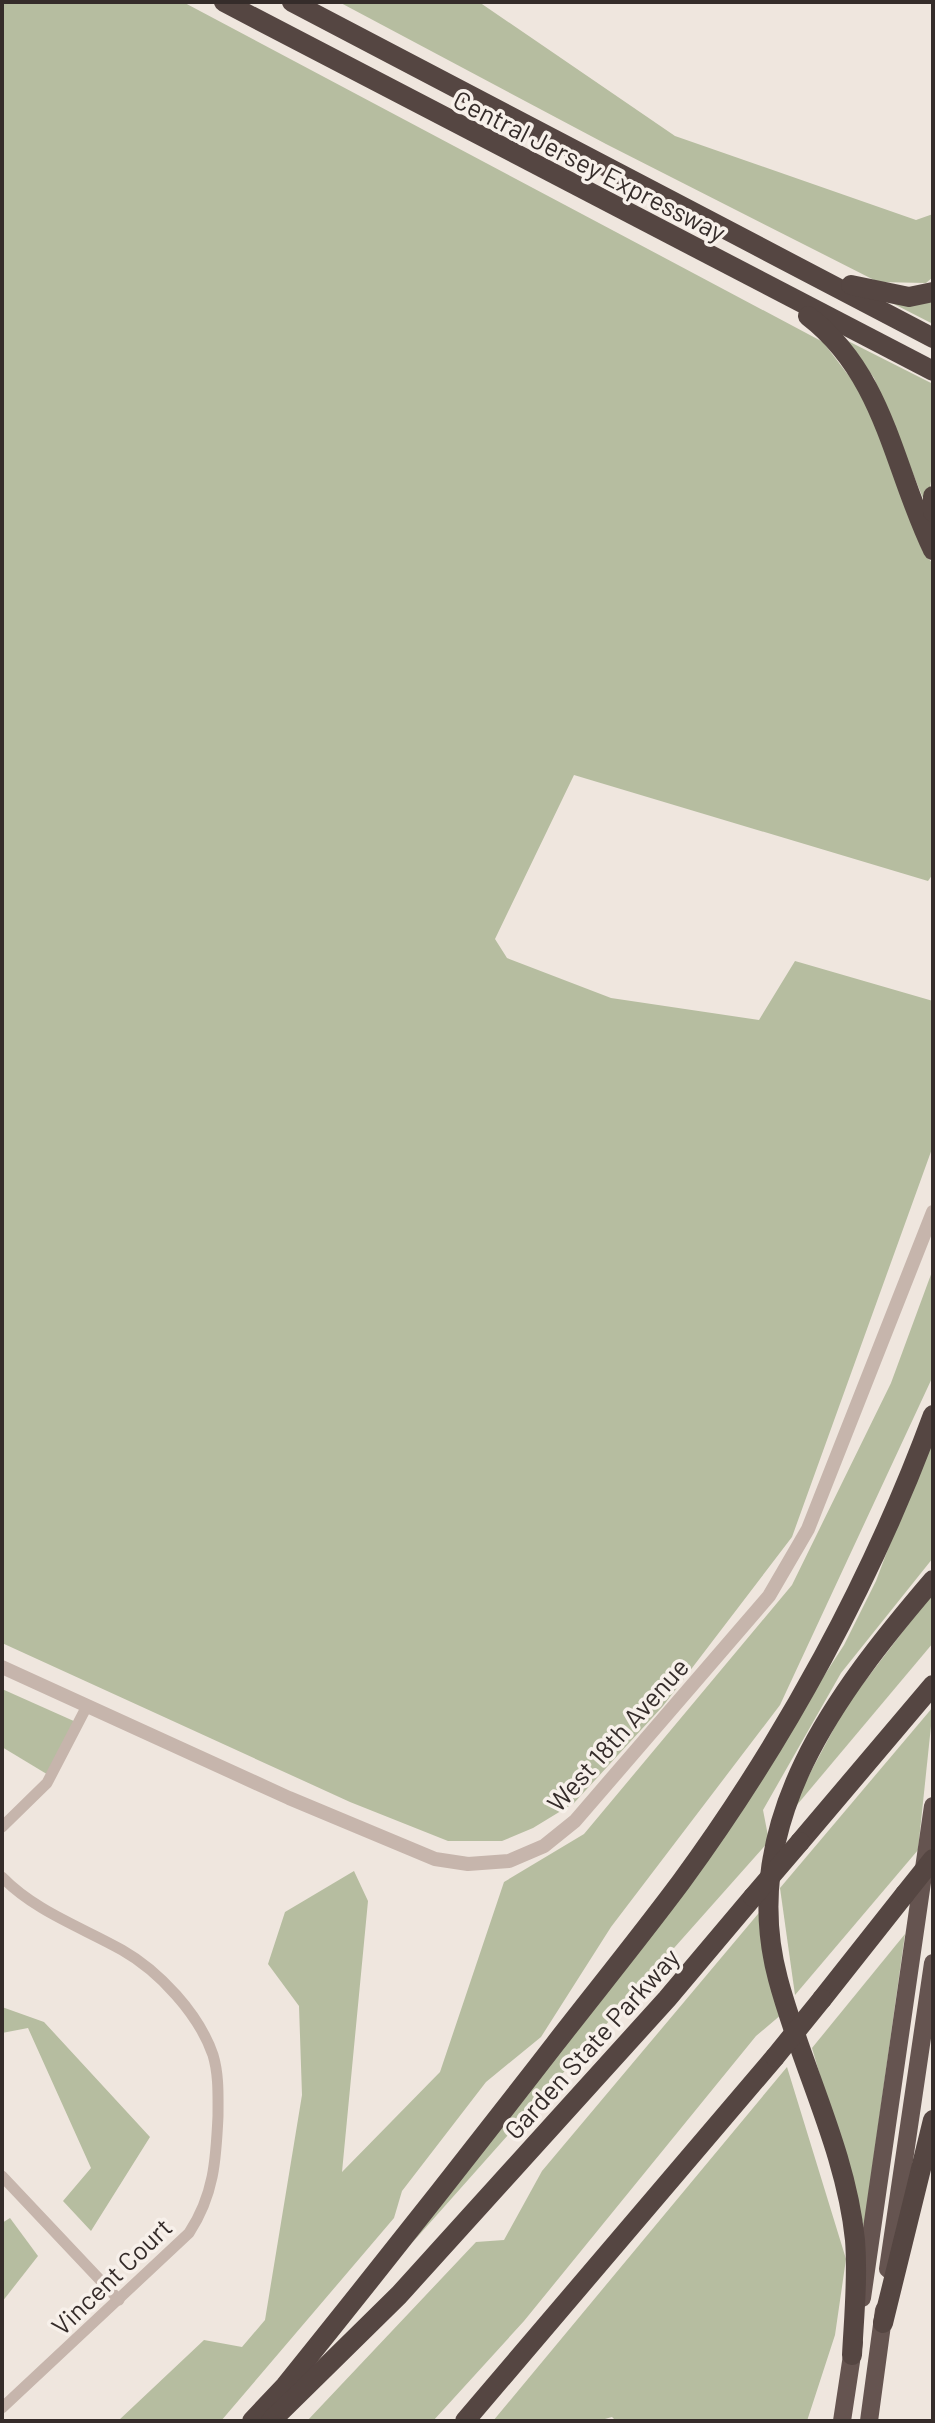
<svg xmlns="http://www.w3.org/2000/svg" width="935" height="2423" font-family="Barlow,sans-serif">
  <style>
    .green { fill: #b6bda0 }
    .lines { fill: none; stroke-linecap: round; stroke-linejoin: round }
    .minor { stroke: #c6b5ac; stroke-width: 11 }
    .tertiary { stroke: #c6b5ac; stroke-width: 14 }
    .trunk { stroke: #655450; stroke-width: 18 }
    .motorway { stroke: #554642; stroke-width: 20 }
    .motorway-bridge { stroke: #554642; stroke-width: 20 }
    .labels { text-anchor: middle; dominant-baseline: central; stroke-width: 7; stroke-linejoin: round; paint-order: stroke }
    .street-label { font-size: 26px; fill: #352c2a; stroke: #f7f0ea }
  </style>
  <rect width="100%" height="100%" fill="#efe6de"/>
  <!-- green -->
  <g class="green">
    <polygon points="2,2 183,2 823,342 868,401 923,552 933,564 933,874 928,881 574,775 495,939 507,958 611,998 759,1020 795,961 933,1001 933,1146 792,1537 663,1706 574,1803 533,1828 502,1841 448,1841 350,1802 2,1643"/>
    <polygon points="339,2 479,2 675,136 916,220 933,214 933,277 926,283 878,282 606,144"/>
    <polygon points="933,298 933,324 890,302"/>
    <polygon points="848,341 933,384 933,468 927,508 874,378"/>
    <polygon points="933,1269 933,1376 780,1705 611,1927 541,2037 486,2082 402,2191 394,2218 221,2421 118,2421 204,2340 242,2347 265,2320 302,2095 299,2006 268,1964 285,1912 354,1871 368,1901 342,2172 440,2072 504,1882 584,1834 792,1585 891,1383"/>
    <polygon points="933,1429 933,1558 841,1673 763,1810 769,1841 412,2243 761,1773 844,1645 876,1581"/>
    <polygon points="933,1592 933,1643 786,1818 846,1706"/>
    <polygon points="2,1689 76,1722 50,1776 2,1747"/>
    <polygon points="933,1707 918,1850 795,1995 780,1888"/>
    <polygon points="763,1908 782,2014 756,2036 524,2321 433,2421 307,2421 476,2242 504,2240 542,2171"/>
    <polygon points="905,1934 864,2227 812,2048"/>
    <polygon points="2,2007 44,2022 150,2137 91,2231 63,2201 91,2168 28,2028 2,2033"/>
    <polygon points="787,2067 846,2259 835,2335 807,2421 616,2421 612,2417 598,2421 493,2421"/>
    <polygon points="10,2218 38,2256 2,2302 2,2223"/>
  </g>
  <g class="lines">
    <!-- minor -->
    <g class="minor">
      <polyline points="2,1827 47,1783 87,1706"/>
      <path d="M2,1877C35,1911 81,1927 122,1950C159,1971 199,2014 213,2055C219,2075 218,2096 218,2116C216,2160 214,2195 189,2233L2,2408"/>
      <polyline points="2,2176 119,2300"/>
    </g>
    <!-- tertiary -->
    <polyline class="tertiary" points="2,1667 289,1798 435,1859 468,1864 509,1861 544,1846 575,1821 769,1596 808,1529 933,1212"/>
    <!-- trunk -->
    <g class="trunk">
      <polyline points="888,2269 933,1963"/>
      <polyline points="862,2298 933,1806"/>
      <polyline points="842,2421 854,2342"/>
      <polyline points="869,2421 884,2310"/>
    </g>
    <!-- motorway -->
    <g class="motorway">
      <polyline points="224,2 933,371"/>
      <polyline points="292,2 933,338"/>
      <polyline points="851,285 909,297 933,292"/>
      <path d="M808,316C885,375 893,468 933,550"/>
      <polyline points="933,496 933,512"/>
      <polyline points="800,1842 933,1685"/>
      <polyline points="822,1999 905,1894"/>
      <polyline points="883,2323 933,2120"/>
      <path d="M852,2355C854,2317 858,2278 855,2240C846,2150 801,2066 778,1979C736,1823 838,1691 933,1580"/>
      <path d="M252,2421L285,2386C376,2273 466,2159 555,2044C597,1990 640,1937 681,1882C785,1740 872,1580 933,1415"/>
      <polyline points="271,2421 399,2295 667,1999 753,1897"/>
      <polyline points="465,2421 775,2057"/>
    </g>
    <!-- motorway-bridge -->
    <g class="motorway-bridge">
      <polyline points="905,1894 933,1859"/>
      <polyline points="753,1897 800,1842"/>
      <polyline points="775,2057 822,1999"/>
    </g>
  </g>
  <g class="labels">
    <!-- street labels -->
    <g class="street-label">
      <text transform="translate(590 165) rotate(27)">Central Jersey Expressway</text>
      <text transform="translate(617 1734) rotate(-48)">West 18th Avenue</text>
      <text transform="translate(591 2043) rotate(-48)">Garden State Parkway</text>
      <text transform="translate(111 2276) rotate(-44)">Vincent Court</text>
    </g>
  </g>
  <!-- border -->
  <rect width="935" height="2423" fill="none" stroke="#352c2a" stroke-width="8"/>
</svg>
